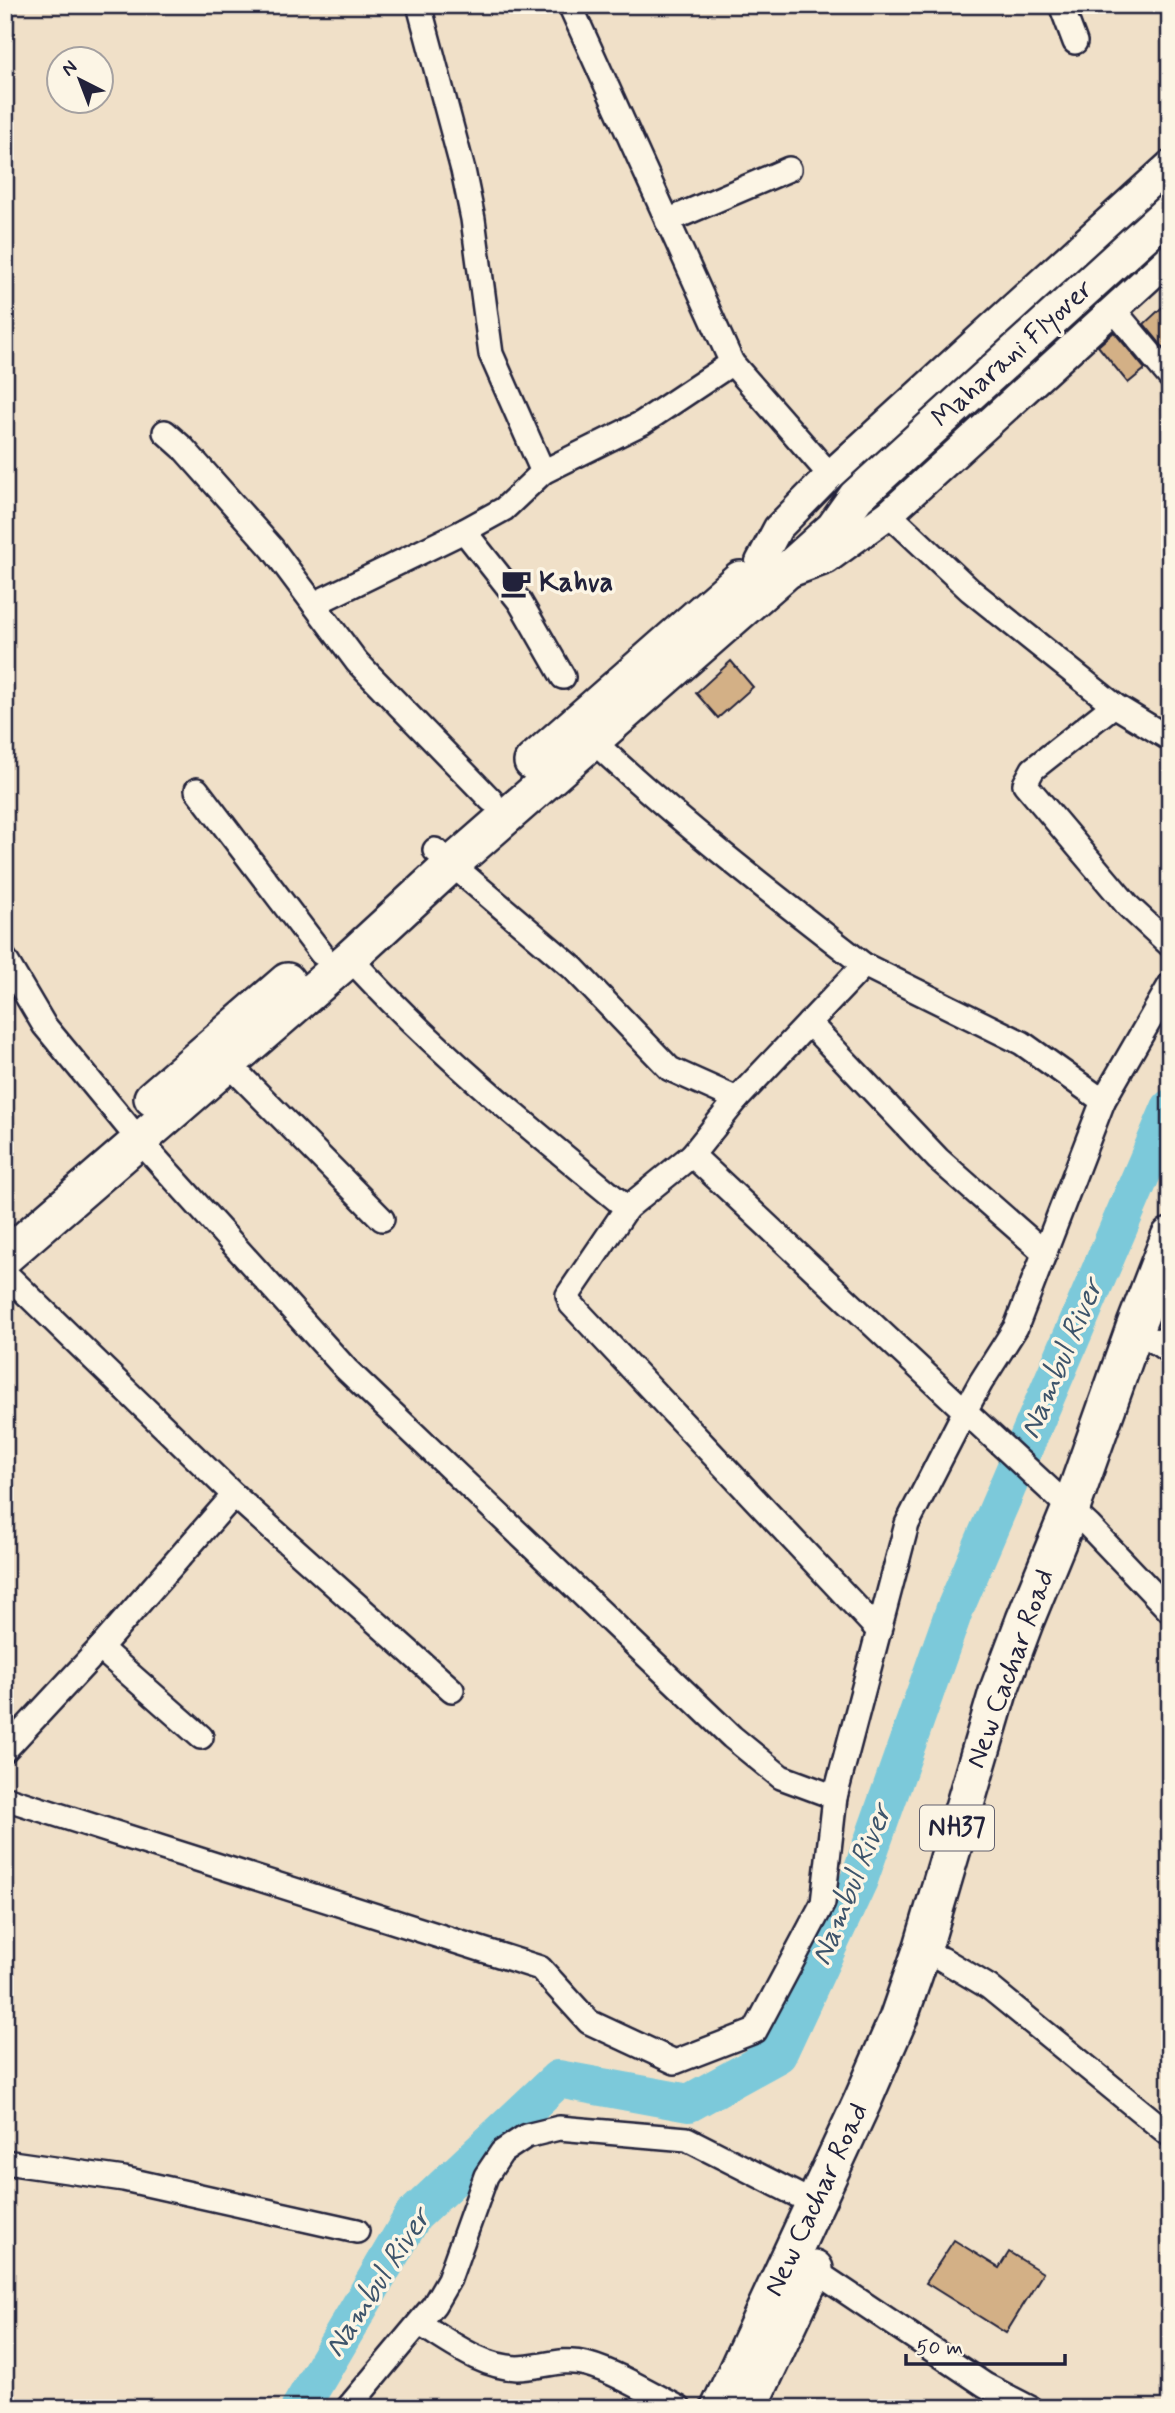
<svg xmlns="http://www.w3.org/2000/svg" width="1175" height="2413" font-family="Mynerve,sans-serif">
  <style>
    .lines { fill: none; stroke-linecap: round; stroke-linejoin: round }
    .river { stroke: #7bc9da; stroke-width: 38 }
    .building { fill: #d3b086; stroke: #22223b; stroke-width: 2 }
    .minor-casing { stroke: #22223b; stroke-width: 28 }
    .tertiary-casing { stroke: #22223b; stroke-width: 33 }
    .primary-casing { stroke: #22223b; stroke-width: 40 }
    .trunk-casing { stroke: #22223b; stroke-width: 42 }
    .minor { stroke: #fcf5e5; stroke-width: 23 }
    .tertiary { stroke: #fcf5e5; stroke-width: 28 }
    .primary { stroke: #fcf5e5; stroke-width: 35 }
    .trunk { stroke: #fcf5e5; stroke-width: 37 }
    .labels { text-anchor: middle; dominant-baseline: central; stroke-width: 7; stroke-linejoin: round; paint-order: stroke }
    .shield { fill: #fcf5e5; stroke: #63616e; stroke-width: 2 }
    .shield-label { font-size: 26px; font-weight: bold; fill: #22223b }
    .street-label { font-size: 28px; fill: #22223b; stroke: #fcf5e5 }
    .poi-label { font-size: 28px; font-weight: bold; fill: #22223b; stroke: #fcf5e5; text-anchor: start }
    .water-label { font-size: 30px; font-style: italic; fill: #3d546b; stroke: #fcf5e5 }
  </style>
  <rect width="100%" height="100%" fill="#f0e0c8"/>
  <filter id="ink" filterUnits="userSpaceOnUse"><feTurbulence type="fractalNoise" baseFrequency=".0143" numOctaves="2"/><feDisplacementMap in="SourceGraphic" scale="14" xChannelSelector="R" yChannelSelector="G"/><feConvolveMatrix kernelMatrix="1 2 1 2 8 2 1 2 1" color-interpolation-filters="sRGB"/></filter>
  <g filter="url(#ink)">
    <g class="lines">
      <!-- river -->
      <polyline class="river" points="300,2408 413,2216 558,2079 689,2103 778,2054 859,1880 954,1611 1170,1108"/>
    </g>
    <!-- building -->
    <g class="building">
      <polygon points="1170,300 1170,350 1167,352 1144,324"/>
      <polygon points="1114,332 1145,369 1128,383 1098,346"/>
      <polygon points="731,661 753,687 718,718 696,693"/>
      <polygon points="954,2240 999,2268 1009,2252 1043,2273 1006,2333 926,2283"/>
    </g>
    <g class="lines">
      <!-- minor casing -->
      <g class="minor-casing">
        <g id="minor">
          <polyline points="419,5 463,170 473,219 491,354 543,472"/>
          <polyline points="570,5 732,363 830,475"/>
          <polyline points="1061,5 1075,42"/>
          <polyline points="667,221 789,169"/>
          <polyline points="1113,309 1170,377"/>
          <polyline points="165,432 183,448 272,548 357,662 491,800"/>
          <polyline points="889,514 970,590 1114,705 1170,739"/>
          <polyline points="464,531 520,602 563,677"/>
          <polyline points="314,604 464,531 504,509 543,472 642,423 732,363"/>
          <polyline points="1114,705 1033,769 1025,784 1128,906 1170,945"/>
          <polyline points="197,790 321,953"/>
          <path d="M435,850L573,968L670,1069L737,1099L864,965C771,893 678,821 592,740"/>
          <polyline points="5,959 44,1025 139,1140 346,1369 732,1737 781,1777 835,1797"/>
          <polyline points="864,965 1022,1043 1103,1101 1016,1327 981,1382 965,1411 1089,1526 1170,1611"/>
          <polyline points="809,1023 938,1159 1045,1253"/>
          <polyline points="220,1055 382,1219"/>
          <polyline points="1103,1101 1170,985"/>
          <polyline points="692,1155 737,1099"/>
          <polyline points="627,1208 568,1295 571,1304 879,1631"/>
          <polyline points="5,1273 234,1495"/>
          <polyline points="1153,1340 1170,1352"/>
          <polyline points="100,1648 201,1737"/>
          <polyline points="5,1750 100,1648 234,1495 452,1690"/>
          <path d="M5,1798L540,1968L589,2022L675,2062L755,2031L823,1903L835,1797L907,1524L965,1411L692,1155L627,1208C531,1129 433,1050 350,958"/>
          <polyline points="942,1959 989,1987 1170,2135"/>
          <polyline points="5,2162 124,2179 357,2231"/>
          <polyline points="803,2263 985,2385 1030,2408"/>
          <path d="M420,2324C450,2342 481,2367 517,2368C541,2368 562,2357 586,2364C616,2372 652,2394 679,2408"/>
          <polyline points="348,2408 434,2305 449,2279 486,2176 502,2152 526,2136 559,2128 687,2139 815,2204"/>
        </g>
      </g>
      <!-- tertiary casing -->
      <g class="tertiary-casing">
        <g id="tertiary">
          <polyline points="760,562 778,528 830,475 1170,165"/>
          <polyline points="792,572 827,559 889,514 1170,258"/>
        </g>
      </g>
      <!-- primary casing -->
      <g class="primary-casing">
        <g id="primary">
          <polyline points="532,762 740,579"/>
          <polyline points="152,1098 287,981"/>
          <polyline points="5,1257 350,958 452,864 782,575 834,528 856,497 1170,211"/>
        </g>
      </g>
      <!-- trunk casing -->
      <g class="trunk-casing">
        <g id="trunk">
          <polyline points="720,2408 862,2102 898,2019 923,1947 998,1692 1025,1620 1071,1508 1136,1325 1170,1237"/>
          <polyline points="748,2408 814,2269"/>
        </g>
      </g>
      <!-- minor -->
      <use href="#minor" class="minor"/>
      <!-- tertiary -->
      <use href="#tertiary" class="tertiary"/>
      <!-- primary -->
      <use href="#primary" class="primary"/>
      <!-- trunk -->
      <use href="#trunk" class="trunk"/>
    </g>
  </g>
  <!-- icons -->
  <defs>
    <g id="cafe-bare" transform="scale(2.415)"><path d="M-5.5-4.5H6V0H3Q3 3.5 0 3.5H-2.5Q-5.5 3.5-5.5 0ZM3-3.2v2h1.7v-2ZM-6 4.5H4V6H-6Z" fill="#22223b" stroke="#fcf5e5" stroke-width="2.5" paint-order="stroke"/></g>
  </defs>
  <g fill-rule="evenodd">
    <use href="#cafe-bare" x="516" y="583"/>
  </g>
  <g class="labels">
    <!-- shield labels -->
    <rect class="shield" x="920" y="1805.5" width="74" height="45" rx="5"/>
    <g class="shield-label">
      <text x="957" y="1828">NH37</text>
    </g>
    <!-- street labels -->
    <g class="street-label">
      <text transform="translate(1013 354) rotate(-42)">Maharani Flyover</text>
      <text transform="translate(1011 1669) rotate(-70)">New Cachar Road</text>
      <text transform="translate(817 2200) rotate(-65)">New Cachar Road</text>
    </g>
    <!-- poi labels -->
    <g class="poi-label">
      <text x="539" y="583">Kahva</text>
    </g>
    <!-- water labels -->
    <g class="water-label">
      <text transform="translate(1062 1359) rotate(-67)">Nambul River</text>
      <text transform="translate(852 1885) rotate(-68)">Nambul River</text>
      <text transform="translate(378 2283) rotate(-57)">Nambul River</text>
    </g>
  </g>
  <!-- margin -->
  <rect width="1175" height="2413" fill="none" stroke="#fcf5e5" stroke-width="28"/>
  <rect x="14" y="14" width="1147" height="2385" fill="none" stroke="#22223b" stroke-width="2.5" filter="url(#ink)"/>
  <!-- north arrow -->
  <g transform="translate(80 80) rotate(318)"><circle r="33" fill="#fcf5e5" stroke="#a5a1a1" stroke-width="2"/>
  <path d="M0-5L12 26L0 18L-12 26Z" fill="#22223b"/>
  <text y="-10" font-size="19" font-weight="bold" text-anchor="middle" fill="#22223b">N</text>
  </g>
  <!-- scale -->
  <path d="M906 2354v10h159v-10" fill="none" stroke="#22223b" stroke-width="3.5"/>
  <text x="916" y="2354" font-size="21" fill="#22223b" stroke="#fcf5e5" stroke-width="5" paint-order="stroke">50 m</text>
</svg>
